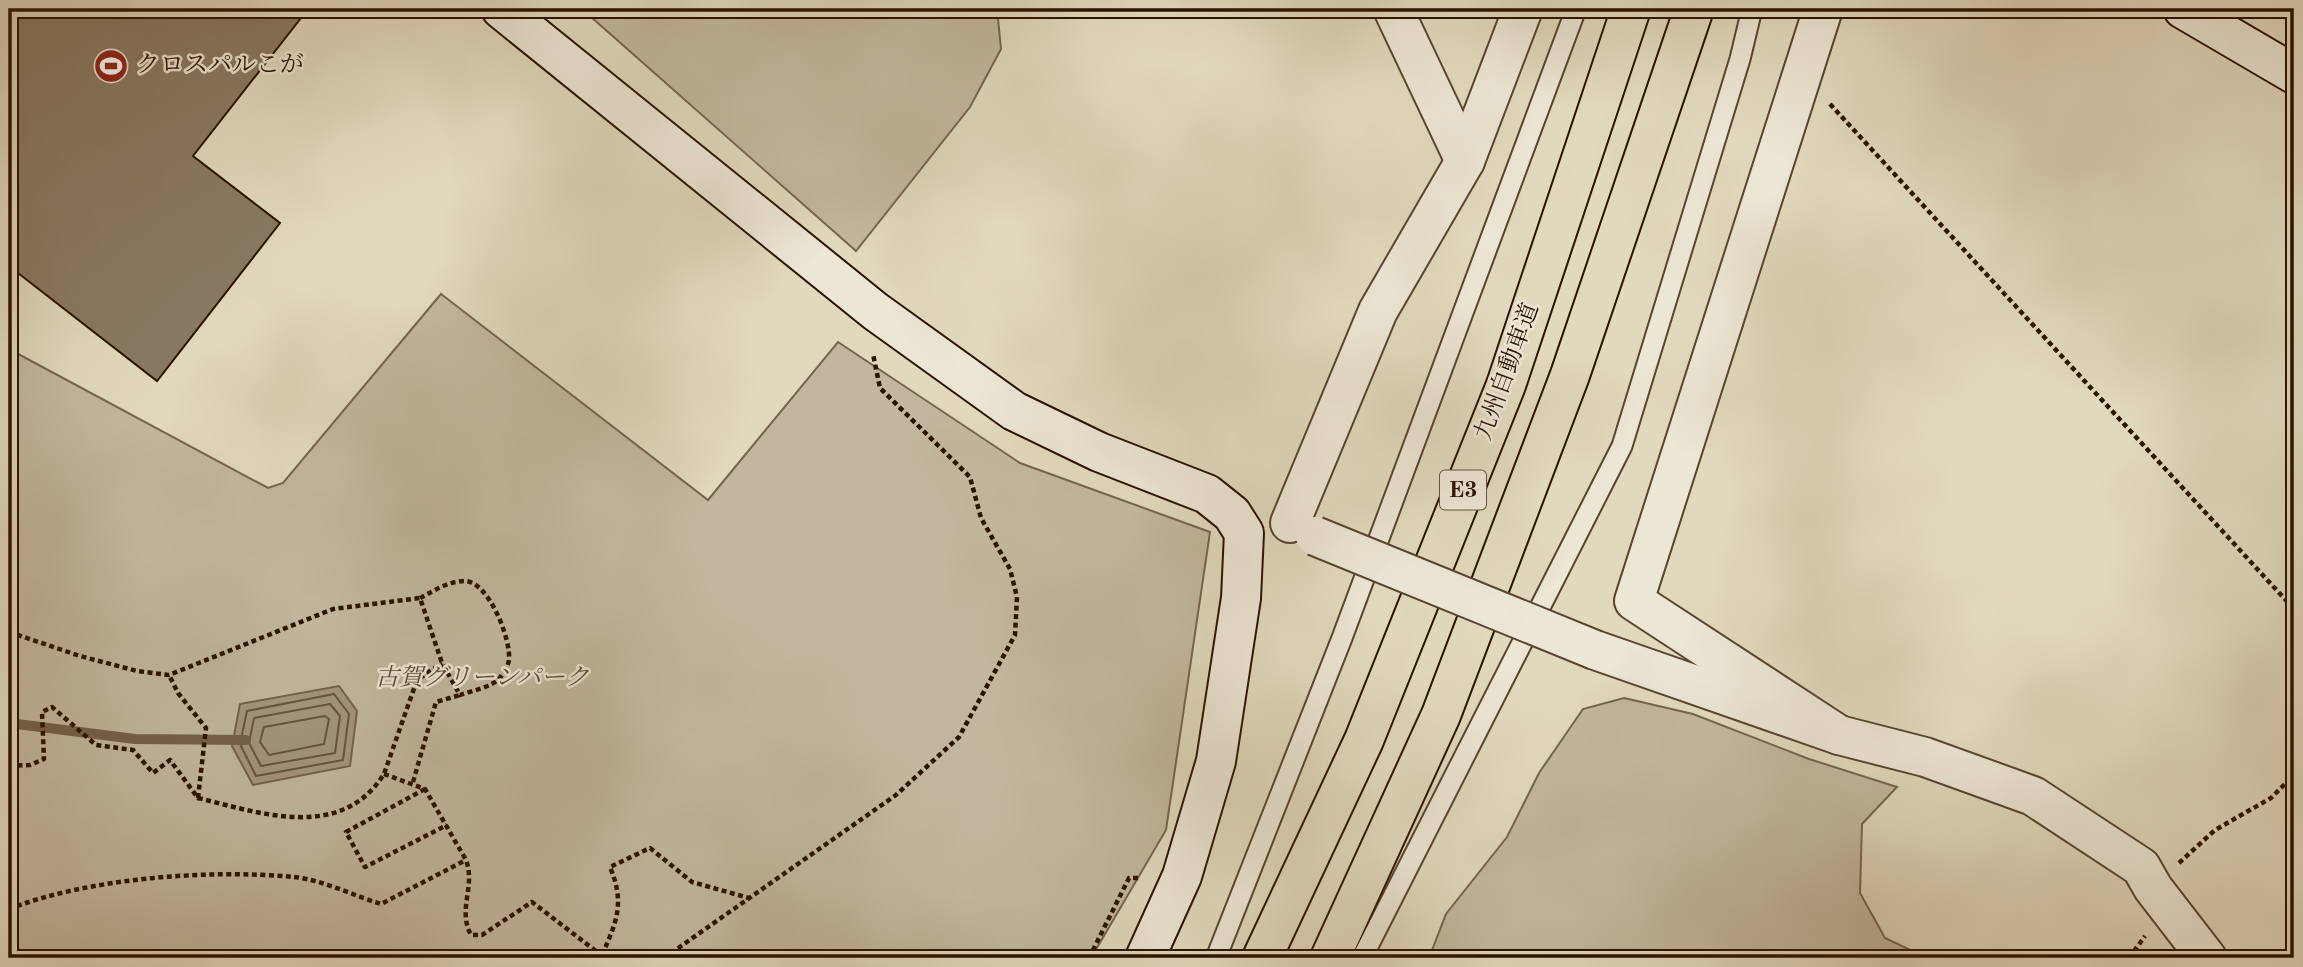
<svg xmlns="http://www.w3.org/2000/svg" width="2303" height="967" font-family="'Old Standard TT','Noto Serif JP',serif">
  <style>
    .green { fill: #c2b79e; stroke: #76644f; stroke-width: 2 }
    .water { fill: #a3957d; stroke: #73614b; stroke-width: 2 }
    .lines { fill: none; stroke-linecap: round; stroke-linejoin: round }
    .shore { stroke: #66543e; stroke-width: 2 }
    .stream { stroke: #73614b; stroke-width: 10 }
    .building { fill: #897963; stroke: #2a1200; stroke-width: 2 }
    .lane-casing { stroke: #584430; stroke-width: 23 }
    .street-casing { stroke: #584430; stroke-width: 42 }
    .secondary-casing { stroke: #2a1200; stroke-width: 42 }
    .highway-casing { stroke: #2a1200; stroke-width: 42 }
    .path { stroke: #2a1200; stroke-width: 4.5; stroke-dasharray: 5 3.5; stroke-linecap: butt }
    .lane { stroke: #ece6d5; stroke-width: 19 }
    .street { stroke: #ece6d5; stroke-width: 38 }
    .secondary { stroke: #ece6d5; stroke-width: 38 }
    .highway { stroke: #e1d9be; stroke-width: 38 }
    .street-bridge-casing { stroke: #584430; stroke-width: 42; stroke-linecap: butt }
    .street-bridge { stroke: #ece6d5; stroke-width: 38 }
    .labels { text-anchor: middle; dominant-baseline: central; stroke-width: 5; stroke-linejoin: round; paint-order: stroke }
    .shield { fill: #ece6d5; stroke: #645240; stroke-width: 2 }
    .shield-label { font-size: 23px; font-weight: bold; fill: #2a1200 }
    .poi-label { font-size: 24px; fill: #2a1200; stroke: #ece6d5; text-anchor: start }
    .street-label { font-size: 24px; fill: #2a1200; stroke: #ece6d5 }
    .park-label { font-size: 24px; font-style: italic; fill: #5f4c37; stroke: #ece6d5 }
  </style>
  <rect width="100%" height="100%" fill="#e1d9be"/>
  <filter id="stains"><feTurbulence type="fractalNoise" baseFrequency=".00286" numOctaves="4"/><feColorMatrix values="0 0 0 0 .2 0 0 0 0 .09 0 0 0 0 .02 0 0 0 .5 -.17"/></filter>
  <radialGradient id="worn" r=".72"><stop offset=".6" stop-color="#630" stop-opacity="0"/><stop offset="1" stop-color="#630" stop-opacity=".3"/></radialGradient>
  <!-- green -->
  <g class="green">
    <polygon points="582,9 997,9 1001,49 970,107 856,251"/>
    <polygon points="441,294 708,500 838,342 1020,463 1210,532 1166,830 1091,958 9,958 9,349 268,488 283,483"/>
    <polygon points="1624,698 1693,714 1809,759 1897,787 1862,824 1860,893 1885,938 1927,958 1429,958 1446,914 1507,837 1539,773 1583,709"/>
  </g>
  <!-- water -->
  <polygon class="water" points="339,686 357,711 350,766 253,785 232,746 240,704"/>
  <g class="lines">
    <!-- shore -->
    <g class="shore">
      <polygon points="334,694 349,714 343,760 256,776 240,744 247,711"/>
      <polygon points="330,704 340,716 335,753 261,766 249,743 254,718"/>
      <polygon points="325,716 329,719 324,744 269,755 260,742 264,727"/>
    </g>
    <!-- stream -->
    <polyline class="stream" points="9,723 135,739 246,740"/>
  </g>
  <!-- building -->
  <polygon class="building" points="20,9 308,9 193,156 280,223 157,381 9,266 9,23"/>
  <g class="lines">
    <!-- lane casing -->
    <g class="lane-casing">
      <g id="lane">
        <polyline points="1216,958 1342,638 1576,9"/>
        <polyline points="1362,958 1622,446 1740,59 1752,9"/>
      </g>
    </g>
    <!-- street casing -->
    <g class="street-casing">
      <g id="street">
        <polyline points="1393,9 1465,161"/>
        <polyline points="1823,9 1634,601 1839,735"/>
        <polyline points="1290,523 1378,311 1465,161 1523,9"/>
        <polyline points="1595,650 1839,735 1925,757 2033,796 2141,867 2153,888 2207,958"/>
      </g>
    </g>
    <!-- secondary casing -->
    <g class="secondary-casing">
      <g id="secondary">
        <polyline points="501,9 875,311 1014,411 1099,452 1207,494 1232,514 1244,533 1241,598 1216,761 1182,876 1145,958"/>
        <polyline points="2183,9 2294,74"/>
      </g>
    </g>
    <!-- highway casing -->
    <g class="highway-casing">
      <g id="highway">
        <polyline points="1262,958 1364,740 1506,385 1631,9"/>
        <polyline points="1330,958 1441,715 1570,375 1694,9"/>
      </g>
    </g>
    <!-- path -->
    <g class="path">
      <polyline points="1830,104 2294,609"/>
      <path d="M9,632L80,656L137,671L169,675L333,609L420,598L442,663L460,695C471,691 491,687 499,679C503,674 508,666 509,660C511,639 489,582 465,581C448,581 434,591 420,598"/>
      <polyline points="9,766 30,765 44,759 42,712 52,707 96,745 133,750 153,773 170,760 198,798 206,728 178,693 169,675"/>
      <path d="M384,774L425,789L466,860C476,887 457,909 471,935H482L532,902L605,958"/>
      <polyline points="413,782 436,702 460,695"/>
      <polyline points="425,789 346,832 365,867 447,825"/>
      <path d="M198,798C260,813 341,842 384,774L417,680L442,663"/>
      <polyline points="2179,863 2215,830 2271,798 2294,775"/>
      <path d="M9,909C89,878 209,869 294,877C323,880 354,896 381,904L466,860"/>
      <path d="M602,955C617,921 625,903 610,867L650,848L692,882L749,898"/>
      <polyline points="664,958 896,795 959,737 1015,635 1017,597 1010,569 981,518 970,477 880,388 873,354"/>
      <polyline points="1089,958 1129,878 1140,878"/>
      <polyline points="2129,958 2145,936"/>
    </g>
    <!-- lane -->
    <use href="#lane" class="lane"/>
    <!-- street -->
    <use href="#street" class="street"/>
    <!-- secondary -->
    <use href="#secondary" class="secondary"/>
    <!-- highway -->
    <use href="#highway" class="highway"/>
    <!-- street-bridge casing -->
    <g class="street-bridge-casing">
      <polyline id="street-bridge" points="1315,536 1595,650"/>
    </g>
    <!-- street-bridge -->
    <use href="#street-bridge" class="street-bridge"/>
  </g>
  <!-- icons -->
  <defs>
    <g id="stadium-disc" transform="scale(1.75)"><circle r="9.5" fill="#8f2418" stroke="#ece6d5"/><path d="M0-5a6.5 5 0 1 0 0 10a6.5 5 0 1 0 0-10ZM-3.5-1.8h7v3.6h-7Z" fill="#fff"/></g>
  </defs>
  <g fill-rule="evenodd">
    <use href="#stadium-disc" x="111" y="66"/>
  </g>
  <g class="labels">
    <!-- shield labels -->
    <rect class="shield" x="1440" y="470.5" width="46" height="39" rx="5"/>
    <g class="shield-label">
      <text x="1463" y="490">E3</text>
    </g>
    <!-- poi labels -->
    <g class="poi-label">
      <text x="136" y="66">クロスパルこが</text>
    </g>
    <!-- street labels -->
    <g class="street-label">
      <text transform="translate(1508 372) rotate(-70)">九州自動車道</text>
    </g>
    <!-- park labels -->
    <g class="park-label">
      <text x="482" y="679">古賀グリーンパーク</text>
    </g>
  </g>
  <!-- margin -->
  <rect width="2303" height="967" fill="none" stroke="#e1d9be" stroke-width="35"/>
  <rect x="10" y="10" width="2282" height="946" fill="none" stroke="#2a1200" stroke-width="3.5"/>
  <rect x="18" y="18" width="2268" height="932" fill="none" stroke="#2a1200" stroke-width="2"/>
  <rect width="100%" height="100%" filter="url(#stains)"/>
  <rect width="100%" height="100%" fill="url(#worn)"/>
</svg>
